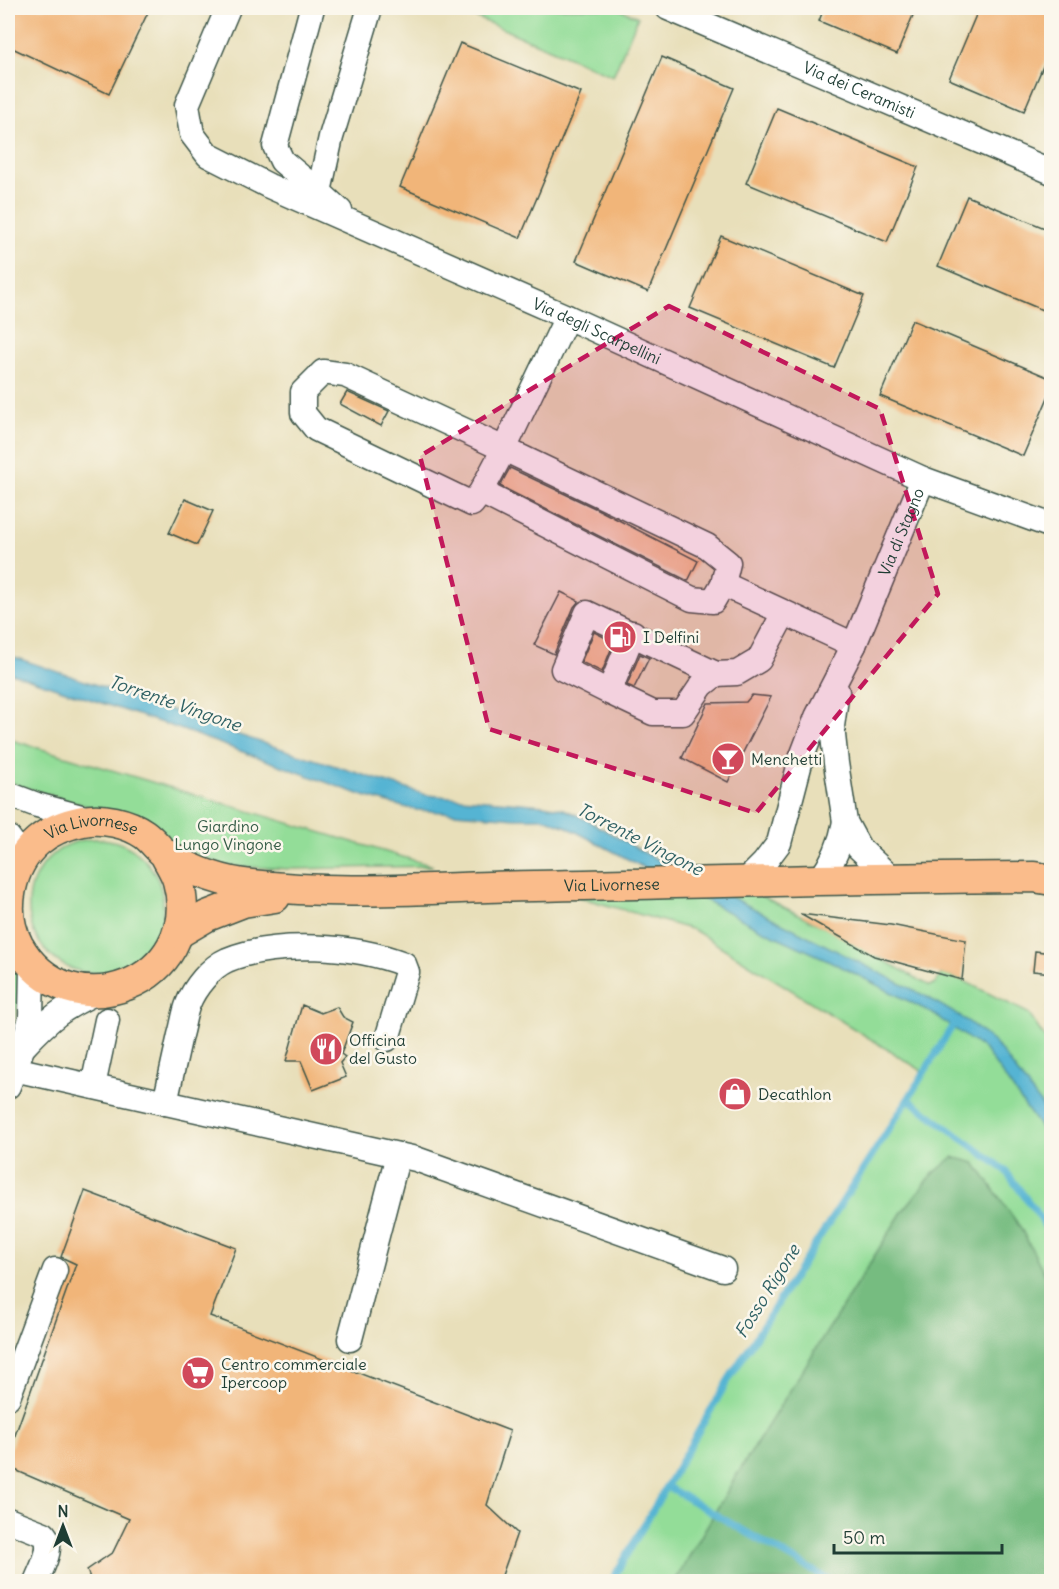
<svg xmlns="http://www.w3.org/2000/svg" width="1059" height="1589" font-family="Delius,sans-serif">
  <style>
    .green { fill: #93dd98; stroke: #598d66; stroke-width: 1.5 }
    .forest { fill: #76bc80; stroke: #4a7c5a; stroke-width: 1.5 }
    .water { fill: #55b4d3; stroke: #3a7884; stroke-width: 1.5 }
    .lines { fill: none; stroke-linecap: round; stroke-linejoin: round }
    .stream { stroke: #55b4d3; stroke-width: 7 }
    .building { fill: #f1b579 }
    .minor-casing { stroke: #3d5548; stroke-width: 27 }
    .major-casing { stroke: #3d5548; stroke-width: 33 }
    .minor { stroke: #fff; stroke-width: 24 }
    .major { stroke: #fabc8b; stroke-width: 30 }
    .marked { fill: #c2185b; fill-opacity: 0.2; stroke: #c2185b; stroke-width: 4.5; stroke-dasharray: 12 8; stroke-linejoin: round }
    .labels { text-anchor: middle; dominant-baseline: central; stroke-width: 5; stroke-linejoin: round; paint-order: stroke }
    .street-label { font-size: 16px; fill: #1f3d34; stroke: #fbf7ec }
    .poi-label { font-size: 16px; fill: #1f3d34; stroke: #fbf7ec; text-anchor: start }
    .park-label { font-size: 16px; fill: #365d48; stroke: #fbf7ec }
    .water-label { font-size: 18px; font-style: italic; fill: #2f6164; stroke: #fbf7ec }
  </style>
  <rect width="100%" height="100%" fill="#fbf7ec"/>
  <filter id="ink" filterUnits="userSpaceOnUse"><feTurbulence type="fractalNoise" baseFrequency=".0167" numOctaves="2"/><feDisplacementMap in="SourceGraphic" scale="12" xChannelSelector="R" yChannelSelector="G"/><feConvolveMatrix kernelMatrix="1 2 1 2 8 2 1 2 1" color-interpolation-filters="sRGB"/></filter>
  <filter id="wash" filterUnits="userSpaceOnUse"><feTurbulence type="fractalNoise" baseFrequency=".008" numOctaves="4" result="noise"/><feDisplacementMap in="SourceGraphic" scale="24" xChannelSelector="R" yChannelSelector="G"/><feGaussianBlur stdDeviation="1.35" result="paint"/><feColorMatrix in="noise" values="0 0 0 0 0 0 0 0 0 0 0 0 0 0 0 0 0 1.4 0 .05"/><feComposite in="paint" operator="in"/></filter>
  <g filter="url(#wash)">
    <rect width="100%" height="100%" fill="#e8dfba"/>
    <!-- green -->
    <g class="green">
      <polygon points="454,8 617,8 638,17 613,76"/>
      <polygon points="8,739 433,866 291,869 226,866 186,851 86,806 17,785 8,780"/>
      <circle cx="96" cy="906" r="67"/>
      <polygon points="733,882 822,926 930,986 936,983 941,974 962,980 1028,1013 1051,1047 1051,1286 1020,1227 975,1164 953,1158 933,1174 902,1212 735,1478 675,1581 611,1581 727,1382 924,1072 694,930 540,886"/>
      <polygon points="8,953 20,976 21,995 8,1042"/>
    </g>
    <!-- forest -->
    <polygon class="forest" points="953,1157 975,1163 1020,1227 1051,1286 1051,1581 675,1581 735,1478 902,1212 933,1174"/>
    <!-- water -->
    <polygon class="water" points="8,655 183,714 195,721 426,795 544,805 564,809 589,821 645,853 929,998 969,1022 995,1043 1052,1119 1051,1143 985,1050 930,1012 830,961 762,930 567,827 544,818 516,818 417,810 400,806 364,796 177,728 8,672"/>
    <g class="lines">
      <!-- stream -->
      <g class="stream">
        <polyline points="908,1099 1005,1170 1039,1216 1052,1238"/>
        <polyline points="666,1486 833,1582"/>
        <polyline points="611,1582 727,1382 908,1099 956,1020"/>
      </g>
    </g>
    <g id="blocks">
      <!-- building -->
      <g class="building">
        <polygon points="8,8 150,8 109,94 8,46"/>
        <polygon points="824,8 916,8 897,54 819,21"/>
        <polygon points="979,8 1052,8 1052,45 1024,111 949,79"/>
        <polygon points="460,43 581,93 520,238 400,187"/>
        <polygon points="662,57 734,88 648,292 576,261"/>
        <polygon points="777,108 918,167 887,242 746,183"/>
        <polygon points="967,196 1052,231 1052,314 938,266"/>
        <polygon points="721,236 864,296 834,368 690,308"/>
        <polygon points="912,320 1052,379 1052,388 1023,456 880,396"/>
        <polygon points="347,392 389,411 381,426 340,404"/>
        <polygon points="510,468 599,510 698,561 688,581 500,486"/>
        <polygon points="185,499 213,511 197,545 169,533"/>
        <polygon points="561,592 579,601 574,607 554,654 534,645"/>
        <polygon points="594,632 614,642 602,672 581,662"/>
        <polygon points="640,654 649,658 634,688 627,685"/>
        <polygon points="752,695 771,697 728,782 682,758 708,703 746,702"/>
        <polygon points="800,914 891,925 966,940 962,980 874,956"/>
        <polygon points="1035,951 1052,953 1052,973 1033,971"/>
        <polygon points="302,1005 321,1013 337,1007 343,1017 353,1022 341,1054 345,1057 340,1063 346,1077 313,1090 301,1061 286,1061"/>
        <polygon points="85,1191 236,1248 210,1316 510,1431 487,1505 517,1533 500,1581 91,1581 87,1570 113,1552 129,1519 8,1467 8,1455 76,1264 61,1257"/>
      </g>
    </g>
  </g>
  <g filter="url(#ink)">
    <use href="#blocks" fill-opacity="0" stroke="#3d5548" stroke-width="1.5"/>
    <g class="lines">
      <!-- minor casing -->
      <g class="minor-casing">
        <g id="minor">
          <path id="s1" d="M228,8L187,105L192,134L208,155L269,186L567,317L923,479"/>
          <polyline points="312,8 275,146 282,161 319,192"/>
          <path id="s2" d="M668,8L1052,172"/>
          <polyline points="340,211 319,192 331,137 370,8"/>
          <polyline points="481,492 504,449 707,546 728,563 723,584 713,601 692,599 481,492 472,504 316,429 303,413 303,392 323,372 345,375 504,449 567,317"/>
          <polyline points="723,584 854,645"/>
          <polyline points="633,633 609,692 563,669 587,613 716,674 737,673 759,660 784,613"/>
          <polyline points="837,691 832,726 836,763 845,822 859,848 891,878"/>
          <polyline points="609,692 653,713 683,713 702,685 716,674"/>
          <polyline points="8,794 37,805 89,819"/>
          <polyline points="8,837 14,845 21,861"/>
          <path d="M820,880C834,861 841,844 845,822"/>
          <path id="s3" d="M745,882L764,863L779,843L801,759L817,717L854,645L923,479L1052,526"/>
          <path d="M25,1045C50,1018 64,1007 97,992"/>
          <polyline points="14,1069 416,1159 723,1269"/>
          <polyline points="8,1086 22,1049 31,1018 32,965"/>
          <polyline points="93,1086 107,1020"/>
          <path d="M165,1103C170,1080 175,1058 180,1035C183,1025 184,1014 188,1004C194,988 211,967 227,960C276,940 355,945 404,964L407,972L387,1039"/>
          <polyline points="350,1339 398,1155"/>
          <polyline points="8,1397 55,1270"/>
          <path d="M8,1520L44,1534C55,1547 41,1568 36,1582"/>
        </g>
      </g>
      <!-- major casing -->
      <g class="major-casing">
        <g id="major">
          <path id="s4" d="M166,856C170,864 176,873 178,881C206,981 69,1036 18,945C0,911 10,865 38,841C51,830 67,824 83,821C102,817 128,823 144,834C154,841 160,852 171,858C195,872 223,882 251,885C345,896 441,887 535,886C701,883 867,878 1034,877L1052,880"/>
          <polyline points="178,933 207,916 243,902 275,897"/>
        </g>
      </g>
      <!-- minor -->
      <use href="#minor" class="minor"/>
      <!-- major -->
      <use href="#major" class="major"/>
    </g>
  </g>
  <!-- marked area -->
  <path class="marked" d="M669,306L880,409L938,594L756,813L489,729L420,456Z"/>
  <!-- icons -->
  <defs>
    <g id="fuel-disc" transform="scale(1.725)"><circle r="9.5" fill="#d1495b" stroke="#fbf7ec"/><path d="M-5.5-6h7V0h2V4h1.3V-2.5L3-4.5l.8-.8L6-3V5H2.5V1h-1V6h-7ZM-4.2-4.7v3.2H.2V-4.7Z" fill="#fff"/></g>
    <g id="bar-disc" transform="scale(1.725)"><circle r="9.5" fill="#d1495b" stroke="#fbf7ec"/><path d="M-6-5H6L.8 .8V4.5H3.5V6h-7V4.5H-.8V.8Z" fill="#fff"/></g>
    <g id="restaurant-disc" transform="scale(1.725)"><circle r="9.5" fill="#d1495b" stroke="#fbf7ec"/><path d="M-5-6h1v4h1v-4h1v4h1v-4h1v5L-1.5 .5V6h-2V.5L-5-1ZM5-6V6H3V1.5H1.5Q1.5-4 5-6Z" fill="#fff"/></g>
    <g id="shop-disc" transform="scale(1.725)"><circle r="9.5" fill="#d1495b" stroke="#fbf7ec"/><path d="M-5-2.5h2.3a2.7 3.5 0 0 1 5.4 0H5L5.5 6h-11ZM-1.5-2.5h3a1.5 2.3 0 0 0-3 0Z" fill="#fff"/></g>
    <g id="supermarket-disc" transform="scale(1.725)"><circle r="9.5" fill="#d1495b" stroke="#fbf7ec"/><path d="M-6-5.5h2.5l.6 2H6L4.5 2H-2.5L-4.4-4H-6ZM-1.5 3.2a1.3 1.3 0 1 0 .1 0ZM3 3.2a1.3 1.3 0 1 0 .1 0Z" fill="#fff"/></g>
  </defs>
  <g fill-rule="evenodd">
    <use href="#fuel-disc" x="620" y="637"/>
    <use href="#bar-disc" x="728" y="759"/>
    <use href="#restaurant-disc" x="326" y="1049"/>
    <use href="#shop-disc" x="735" y="1094"/>
    <use href="#supermarket-disc" x="198" y="1373"/>
  </g>
  <g class="labels">
    <!-- street labels -->
    <g class="street-label">
      <text stroke="none"><textPath href="#s2" startOffset="208">Via dei Ceramisti</textPath></text>
      <text stroke="none"><textPath href="#s1" startOffset="588">Via degli Scarpellini</textPath></text>
      <text stroke="none"><textPath href="#s3" startOffset="387">Via di Stagno</textPath></text>
      <text stroke="none"><textPath href="#s4" startOffset="454">Via Livornese</textPath></text>
      <text stroke="none"><textPath href="#s4" startOffset="992">Via Livornese</textPath></text>
    </g>
    <!-- poi labels -->
    <g class="poi-label">
      <text x="643" y="637">I Delfini</text>
      <text x="751" y="759">Menchetti</text>
      <text x="349" y="1040">Officina<tspan x="349" dy="18">del Gusto</tspan></text>
      <text x="758" y="1094">Decathlon</text>
      <text x="221" y="1364">Centro commerciale<tspan x="221" dy="18">Ipercoop</tspan></text>
    </g>
    <!-- park labels -->
    <g class="park-label">
      <text x="228" y="826">Giardino<tspan x="228" dy="18">Lungo Vingone</tspan></text>
    </g>
    <!-- water labels -->
    <g class="water-label">
      <text transform="translate(175 703) rotate(19)">Torrente Vingone</text>
      <text transform="translate(640 839) rotate(27)">Torrente Vingone</text>
      <text transform="translate(767 1291) rotate(-58)">Fosso Rigone</text>
    </g>
  </g>
  <!-- margin -->
  <rect width="1059" height="1589" fill="none" stroke="#fbf7ec" stroke-width="30"/>
  <!-- north arrow -->
  <g transform="translate(63 1526)" stroke="#fbf7ec" stroke-width="4.5" paint-order="stroke">
  <path d="M0-4.5L10 22L0 15L-10 22Z" fill="#1f3d34"/>
  <text y="-9" font-size="16" font-weight="bold" text-anchor="middle" fill="#1f3d34">N</text>
  </g>
  <!-- scale -->
  <path d="M834 1544v9h168v-9" fill="none" stroke="#1f3d34" stroke-width="3"/>
  <text x="843" y="1544" font-size="18" fill="#1f3d34" stroke="#fbf7ec" stroke-width="4.5" paint-order="stroke">50 m</text>
</svg>
